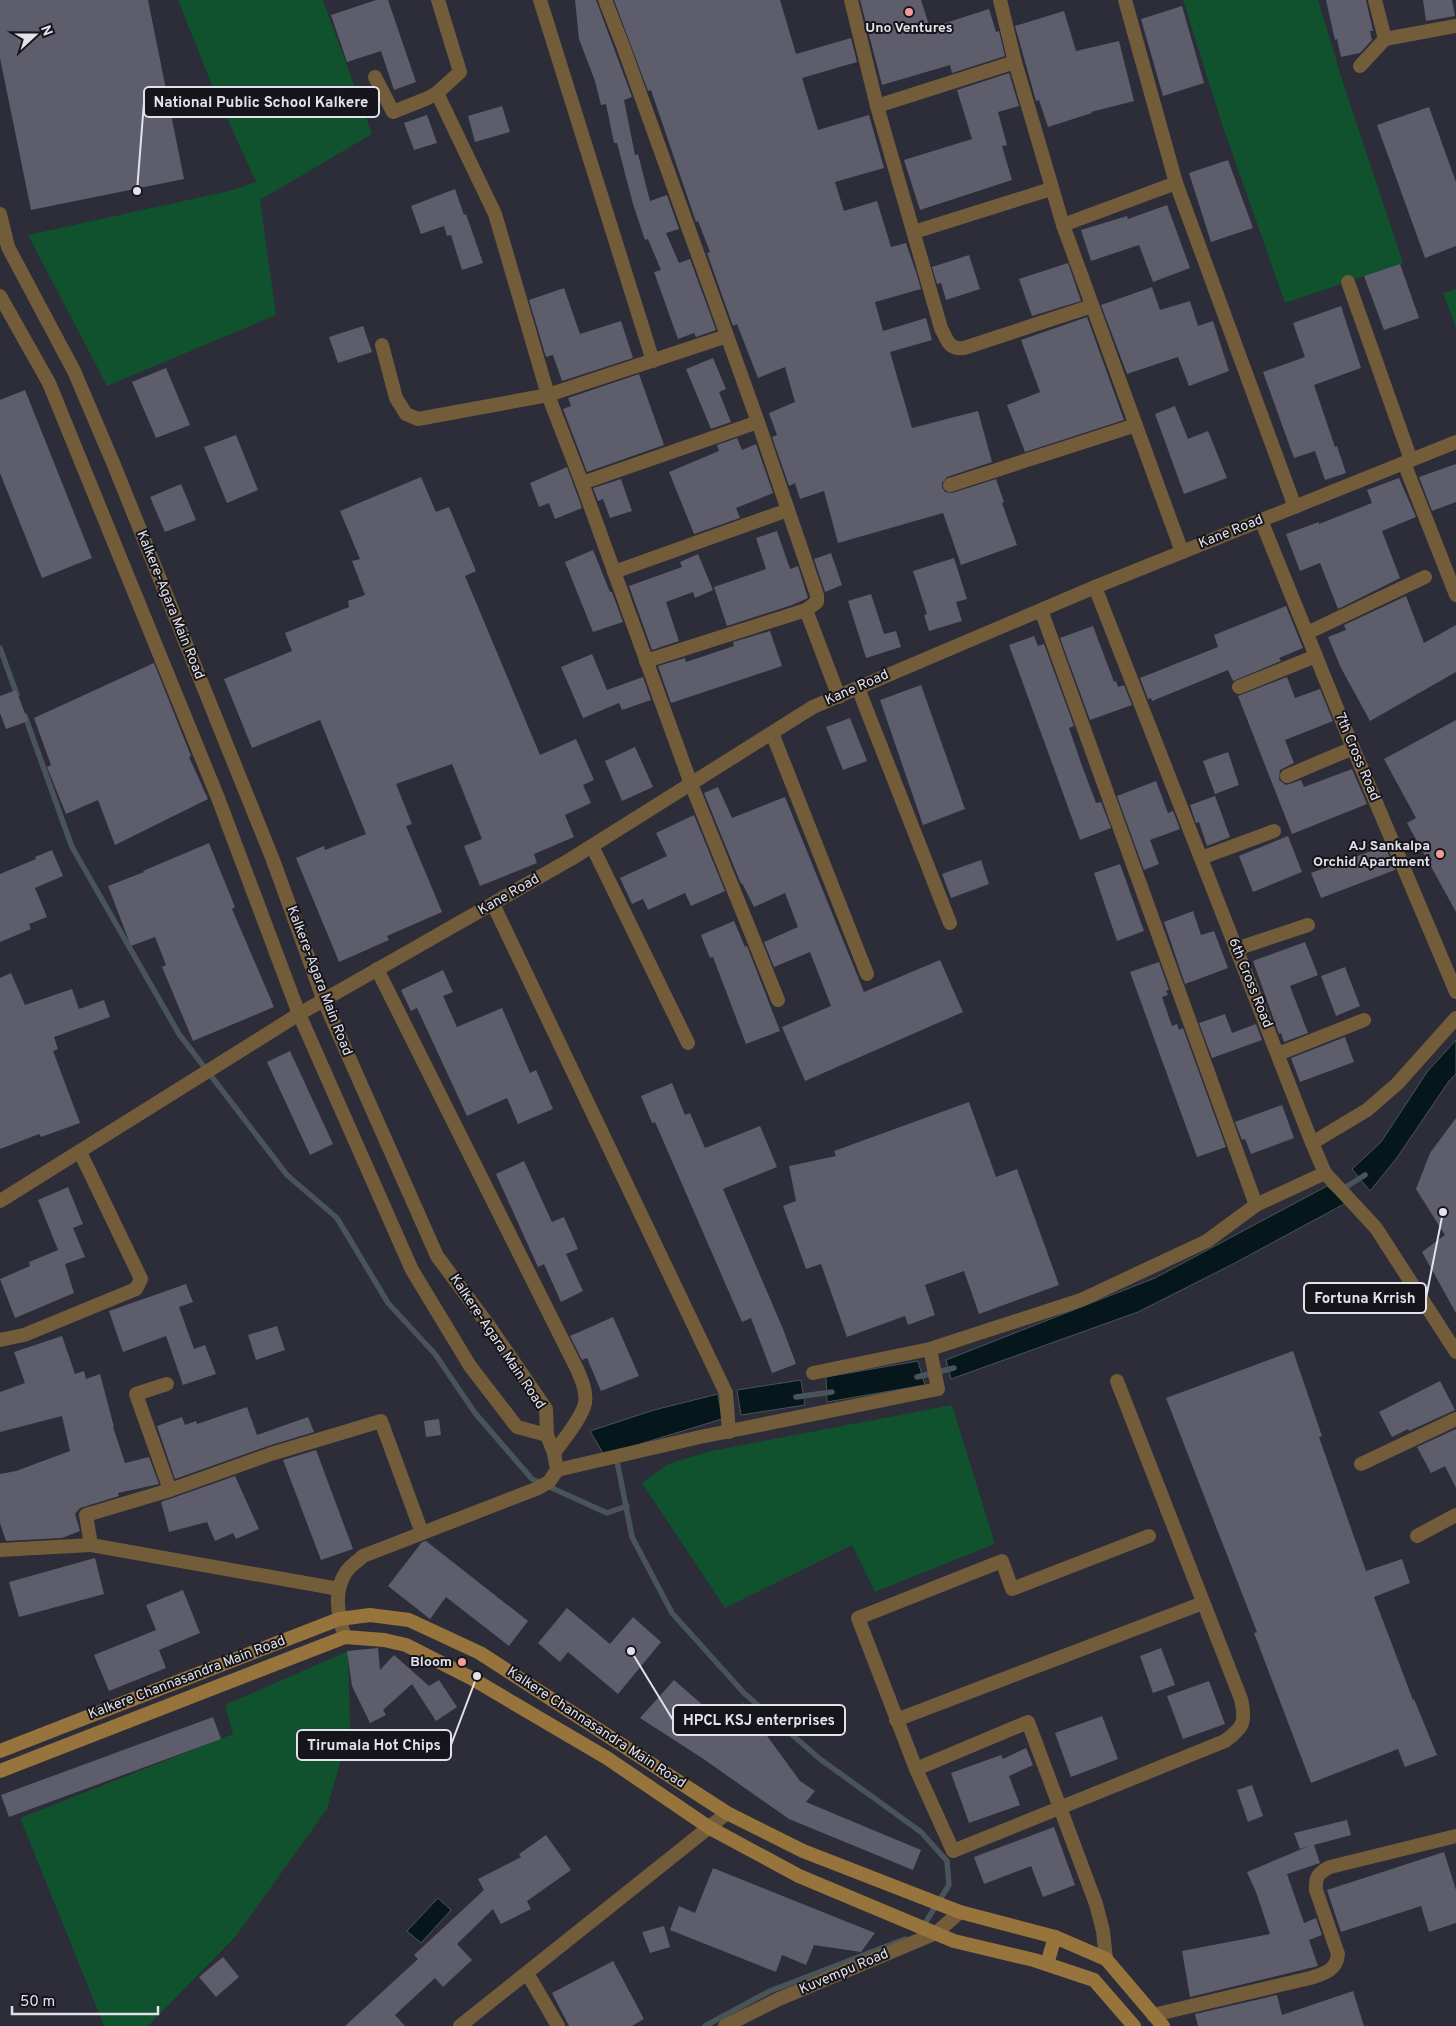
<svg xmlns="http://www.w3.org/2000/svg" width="1456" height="2026" font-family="Overpass,sans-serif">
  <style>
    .green { fill: #10512e }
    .water { fill: #06171c; stroke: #48545a }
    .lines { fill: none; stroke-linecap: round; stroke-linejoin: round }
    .stream { stroke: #48545a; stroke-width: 5.5 }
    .building { fill: #5e5d6b }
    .minor { stroke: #725c3a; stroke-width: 14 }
    .tertiary { stroke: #725c3a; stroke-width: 14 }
    .secondary { stroke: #97743c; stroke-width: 14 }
    .poi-dot { fill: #f59b9b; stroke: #16151b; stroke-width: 2 }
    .labels { text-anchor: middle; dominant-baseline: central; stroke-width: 4; stroke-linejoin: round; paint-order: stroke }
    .poi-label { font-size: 14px; font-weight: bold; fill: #e2e2ea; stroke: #16151b; text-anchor: end }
    .street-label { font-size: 14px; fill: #e2e2ea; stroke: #16151b }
    .leader { fill: none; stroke: #e2e2ea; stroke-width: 2 }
    .callout-dot { fill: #e2e2ea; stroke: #16151b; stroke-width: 2 }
    .callout { fill: #16151b; stroke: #e2e2ea; stroke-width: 2 }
    .callout-label { font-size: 15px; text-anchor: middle; font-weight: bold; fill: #e2e2ea }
  </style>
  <rect width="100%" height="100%" fill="#2d2c39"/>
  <!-- green -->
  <g class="green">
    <polygon points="178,0 323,0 372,134 260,200 276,315 107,386 28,235 229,191 256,182 210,80"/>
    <polygon points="1183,0 1318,0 1345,89 1403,263 1285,303 1223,127"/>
    <polygon points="1456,289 1456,328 1443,293"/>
    <polygon points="952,1405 995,1544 875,1592 852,1545 725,1608 642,1483 668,1464 711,1451"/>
    <polygon points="348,1651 350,1727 327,1809 236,1936 148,2026 104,2026 20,1818 233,1734 225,1705"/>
  </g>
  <!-- water -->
  <g class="water">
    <polygon points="1456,1040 1456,1074 1449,1081 1396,1159 1370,1191 1352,1169 1381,1142 1427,1072"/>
    <polygon points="1327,1186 1346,1203 1233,1264 1138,1312 951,1379 946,1360 1155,1278"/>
    <polygon points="918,1361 925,1385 827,1402 826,1377"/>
    <polygon points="801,1380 805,1405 741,1415 737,1390"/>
    <polygon points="718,1394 722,1419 604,1455 590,1431 654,1410"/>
    <polygon points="438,1898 451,1910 421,1943 407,1931"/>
  </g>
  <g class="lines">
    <!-- stream -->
    <g class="stream">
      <polyline points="0,648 17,695"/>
      <polyline points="25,716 72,847 179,1034 287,1175 337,1218 388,1303 435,1354 475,1413 532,1479 607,1513 627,1506"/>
      <polyline points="1341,1190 1365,1175"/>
      <polyline points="917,1377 954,1368"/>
      <polyline points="796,1397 832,1392"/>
      <polyline points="616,1456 632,1537 672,1613 744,1693 820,1759 921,1832 947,1861 949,1885 922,1928"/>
      <polyline points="705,2026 770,1991 905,1939"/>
    </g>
  </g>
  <!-- building -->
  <g class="building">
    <polygon points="0,0 148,0 184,179 31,210 0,58"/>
    <polygon points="376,0 388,0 416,82 394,90 381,51 347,62 331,15"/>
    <polygon points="575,0 596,0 632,97 624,100 635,155 638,154 650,201 667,195 679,229 666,233 679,263 690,259 716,330 696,337 694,333 678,339 654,272 661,270 648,239 645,240 633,204 617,143 614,143 606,104 601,105 595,81 579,39"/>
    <polygon points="614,0 780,0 796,54 851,38 857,62 802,78 818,130 869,115 884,168 835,182 844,211 877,201 891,247 906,243 916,272 921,289 875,302 883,331 926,318 932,340 890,352 912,428 978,411 992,462 947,477 942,483 942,487 945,492 952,493 996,479 1004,502 1002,503 1017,545 961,565 943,513 838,543 824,491 800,499 795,483 789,486 772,437 777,435 769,413 795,402 785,367 758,378 737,324 733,326 707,253 710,252 698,221 696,222 651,90 648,91"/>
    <polygon points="860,0 921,0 930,28 989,9 996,32 999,31 1005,56 952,73 950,65 882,85"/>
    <polygon points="1326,0 1366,0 1373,31 1370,31 1372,40 1360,53 1341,57 1337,39 1335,40"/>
    <polygon points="1423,0 1452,0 1455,16 1426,21"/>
    <polygon points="1182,6 1204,83 1163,96 1141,19"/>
    <polygon points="1064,11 1076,51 1119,41 1134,101 1091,112 1092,113 1048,127 1039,100 1036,101 1015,26"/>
    <polygon points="1009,73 1019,106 998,112 1007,145 1002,146 1012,180 920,210 904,160 972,139 957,90"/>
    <polygon points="502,106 510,132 475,142 468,116"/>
    <polygon points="1429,107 1456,182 1456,246 1425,258 1377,125"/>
    <polygon points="427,115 437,143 414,150 404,123"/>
    <polygon points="1228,160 1253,228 1211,242 1189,173"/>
    <polygon points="455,189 464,215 466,214 483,263 462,270 451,235 447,236 444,226 421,234 411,206"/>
    <polygon points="1167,205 1190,268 1153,282 1139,245 1091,261 1081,230 1127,216 1128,219"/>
    <polygon points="969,255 980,289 946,300 941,283 937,284 932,267"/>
    <polygon points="1068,263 1081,301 1032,316 1019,279"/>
    <polygon points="1400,264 1419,318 1384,330 1364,276"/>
    <polygon points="1152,287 1160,310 1190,301 1198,326 1213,321 1229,371 1189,386 1178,357 1127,374 1101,305"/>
    <polygon points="564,288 580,334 621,321 633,358 562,381 553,355 546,357 529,300"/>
    <polygon points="1341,306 1361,368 1314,385 1335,447 1337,446 1346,473 1325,480 1315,451 1294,458 1263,372 1305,357 1293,323"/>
    <polygon points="1087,317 1124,420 1025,452 1007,405 1040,392 1021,340"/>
    <polygon points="363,326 372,352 338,363 329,337"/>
    <polygon points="713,358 726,389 719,392 731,422 711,429 686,369"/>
    <polygon points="166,368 190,425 156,438 132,382"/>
    <polygon points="639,374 664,445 587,472 563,409 571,406 568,398"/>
    <polygon points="25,390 92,558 42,578 0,473 0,400"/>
    <polygon points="1175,406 1188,439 1208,431 1227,478 1184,494 1155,414"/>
    <polygon points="236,435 258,490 227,503 204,447"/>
    <polygon points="737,438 742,450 756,444 773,493 736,508 740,518 694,534 669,472 719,451 717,445"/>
    <polygon points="1456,464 1456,502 1432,511 1419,477"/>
    <polygon points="567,467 582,508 555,519 549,503 539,507 530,483"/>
    <polygon points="421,477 436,512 449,507 476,571 465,576 540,755 576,739 594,780 583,785 591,803 565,815 574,837 534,854 537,863 480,886 464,846 482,839 452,764 396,784 412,824 406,826 442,912 387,936 389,940 339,962 296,858 324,846 325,850 366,834 320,720 252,748 224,679 292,651 285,633 349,607 348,601 365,595 352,561 360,559 340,511"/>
    <polygon points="1399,478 1416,517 1382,531 1400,578 1338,609 1320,563 1300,571 1286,534 1319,522 1319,524 1372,503 1367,490"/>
    <polygon points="621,479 632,511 610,518 603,499 598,501 593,488"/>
    <polygon points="181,484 196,520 165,532 150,497"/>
    <polygon points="777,531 790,569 798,566 808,598 792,605 727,626 714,587 766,569 756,538"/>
    <polygon points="593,550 610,592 612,592 623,622 593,632 565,562"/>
    <polygon points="831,553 842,585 825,592 814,559"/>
    <polygon points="698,554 713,590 695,598 693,592 666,602 679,641 652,650 629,586 682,567 680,562"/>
    <polygon points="954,558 967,599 956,602 962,621 929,631 924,615 927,614 913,571"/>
    <polygon points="871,594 884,634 896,631 901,647 866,658 848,601"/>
    <polygon points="1406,596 1424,643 1456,625 1456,672 1370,721 1341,668 1328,637 1346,630 1344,625"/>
    <polygon points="1286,606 1303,648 1279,658 1281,661 1233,681 1228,670 1152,701 1151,698 1148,699 1140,678 1218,647 1214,635"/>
    <polygon points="1093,626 1114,682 1116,681 1118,687 1124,685 1132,705 1090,720 1060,638"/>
    <polygon points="770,631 782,666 671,703 658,666 685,658 686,662 734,646 733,642"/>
    <polygon points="1034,636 1038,646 1044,644 1074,726 1069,728 1081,763 1096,803 1101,802 1111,828 1080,840 1009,645"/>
    <polygon points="592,654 607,690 643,677 651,700 622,710 619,703 583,718 561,667"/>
    <polygon points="154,663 191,756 189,757 208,799 115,845 98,800 66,814 47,767 51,765 34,718"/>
    <polygon points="1287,677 1295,698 1320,689 1333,721 1285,740 1294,763 1280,770 1279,780 1286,785 1301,780 1304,787 1352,769 1367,804 1292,834 1238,696"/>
    <polygon points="921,685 965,809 923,825 880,700"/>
    <polygon points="16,690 28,721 6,729 0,713 0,696"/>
    <polygon points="850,718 867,761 843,770 826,727"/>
    <polygon points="1456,720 1456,912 1407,823 1416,818 1384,759"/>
    <polygon points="635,747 653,787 622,801 605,761"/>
    <polygon points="1228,752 1239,785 1215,794 1203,761"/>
    <polygon points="1156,781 1168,813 1173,811 1180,829 1150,840 1159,864 1144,870 1117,796"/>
    <polygon points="718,787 732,818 785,797 864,992 940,960 963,1012 805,1081 782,1027 831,1006 810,952 774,967 764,942 798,927 785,893 754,907 742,883 741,884 704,793"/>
    <polygon points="1215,796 1230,837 1207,846 1199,822 1196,823 1190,805"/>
    <polygon points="694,815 725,891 691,906 685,893 648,910 643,899 632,904 620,878 667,856 656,833"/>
    <polygon points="1288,836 1302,872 1253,892 1239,856"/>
    <polygon points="209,843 235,907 232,909 274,1007 193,1041 162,967 166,965 155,937 131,946 108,886 144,872 143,871"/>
    <polygon points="1385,846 1395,870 1321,898 1311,873"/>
    <polygon points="52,850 63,876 35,888 47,917 29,924 31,929 0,942 0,874 36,859 35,857"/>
    <polygon points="981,860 989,884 951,898 942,874"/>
    <polygon points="1120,864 1144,931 1117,941 1094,873"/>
    <polygon points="1193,911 1201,935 1214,931 1228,968 1185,984 1164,922"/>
    <polygon points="734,921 745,947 747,946 780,1031 746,1044 713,957 710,958 701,935"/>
    <polygon points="1305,942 1318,975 1290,986 1308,1033 1284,1042 1281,1033 1279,1034 1253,961"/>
    <polygon points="1159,962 1169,990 1166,991 1168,995 1162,997 1172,1026 1177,1024 1179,1030 1183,1028 1226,1147 1197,1157 1130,972"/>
    <polygon points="1345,967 1360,1006 1336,1016 1321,976"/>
    <polygon points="443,970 453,992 443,996 457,1027 502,1008 530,1073 536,1070 553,1109 518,1124 507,1098 467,1116 417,1008 411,1011 401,990"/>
    <polygon points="11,973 25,1005 72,989 79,1009 104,1000 110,1017 54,1037 58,1049 53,1051 80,1123 41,1137 39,1134 0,1149 0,978"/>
    <polygon points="1225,1014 1232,1033 1256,1024 1262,1040 1212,1058 1199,1023"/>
    <polygon points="1345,1037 1354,1062 1300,1082 1291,1058"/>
    <polygon points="290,1051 333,1144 310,1155 267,1062"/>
    <polygon points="672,1083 685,1115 690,1113 705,1148 760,1126 777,1167 723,1189 783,1329 796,1364 772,1373 751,1318 742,1322 655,1122 652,1123 641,1096"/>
    <polygon points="969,1102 996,1177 1017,1169 1059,1285 979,1314 964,1271 925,1285 935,1315 908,1325 905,1316 847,1337 821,1264 806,1269 783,1206 796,1201 789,1166 836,1156 834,1151"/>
    <polygon points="1282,1105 1294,1138 1251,1154 1245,1139 1242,1140 1235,1122"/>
    <polygon points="1456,1118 1456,1313 1422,1252 1445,1235 1416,1189 1430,1153"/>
    <polygon points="524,1161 552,1222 564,1217 578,1249 566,1254 583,1291 561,1302 544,1264 538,1267 496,1174"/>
    <polygon points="68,1187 83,1224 73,1228 85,1257 65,1264 74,1293 15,1318 0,1279 30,1266 29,1262 58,1250 38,1200"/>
    <polygon points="186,1284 193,1302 179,1307 194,1349 205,1345 216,1374 183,1385 166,1336 123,1352 109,1311"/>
    <polygon points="613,1317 639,1376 601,1391 587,1358 582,1360 570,1336"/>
    <polygon points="277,1326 285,1350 256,1360 248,1335"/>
    <polygon points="62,1336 75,1374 84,1371 86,1379 100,1374 114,1427 113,1427 125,1463 149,1457 159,1484 118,1493 119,1496 80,1508 75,1514 80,1531 62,1538 6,1541 0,1523 0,1474 16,1471 70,1451 62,1416 0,1432 0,1392 25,1383 14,1352"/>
    <polygon points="1293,1351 1322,1436 1319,1437 1366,1571 1402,1559 1410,1583 1374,1597 1413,1700 1414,1699 1437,1755 1405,1767 1398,1749 1311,1783 1254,1633 1257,1632 1166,1398"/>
    <polygon points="1440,1381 1455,1410 1409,1431 1408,1429 1392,1437 1379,1412"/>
    <polygon points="247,1407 257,1435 308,1417 314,1432 268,1446 175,1479 157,1426 182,1417 185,1425 196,1421 197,1424"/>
    <polygon points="439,1419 441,1435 426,1437 424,1421"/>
    <polygon points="1456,1429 1456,1488 1445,1466 1431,1473 1417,1447"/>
    <polygon points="316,1450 353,1549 321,1560 283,1460"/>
    <polygon points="235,1476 259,1529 236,1539 233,1533 215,1541 207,1522 169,1532 161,1502"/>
    <polygon points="426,1541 528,1621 509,1646 446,1597 430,1619 388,1586 422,1542"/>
    <polygon points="95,1558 104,1594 19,1617 9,1582"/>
    <polygon points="183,1590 200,1633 159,1650 166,1668 109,1691 94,1655 156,1630 146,1605"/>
    <polygon points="567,1608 610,1644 633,1617 661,1642 618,1694 568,1652 560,1662 538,1643"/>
    <polygon points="378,1648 380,1670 394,1655 429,1686 439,1680 457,1707 436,1721 412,1684 383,1710 386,1715 370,1723 352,1686 347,1651"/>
    <polygon points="1161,1648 1175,1685 1153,1693 1140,1656"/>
    <polygon points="674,1680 721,1721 743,1703 800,1781 815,1791 806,1802 921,1850 913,1870 789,1819 702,1758 640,1718"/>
    <polygon points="1209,1681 1225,1724 1183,1739 1167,1696"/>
    <polygon points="1102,1716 1118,1759 1071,1777 1055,1733"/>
    <polygon points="213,1717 221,1739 9,1817 1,1795"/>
    <polygon points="1026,1748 1033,1765 1009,1776 1020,1805 969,1823 951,1773 1001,1755 1003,1759"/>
    <polygon points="1252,1785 1263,1816 1248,1822 1237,1790"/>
    <polygon points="1347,1820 1351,1835 1314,1845 1320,1863 1287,1874 1304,1923 1316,1918 1322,1935 1309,1940 1318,1966 1190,1997 1182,1951 1270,1934 1256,1892 1247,1872 1309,1846 1300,1849 1294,1833"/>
    <polygon points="1054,1827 1075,1885 1043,1897 1031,1866 984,1884 974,1857"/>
    <polygon points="546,1835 571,1870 527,1901 531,1909 501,1924 493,1909 457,1944 472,1960 443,1987 435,1978 395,2015 405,2026 345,2026 418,1959 414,1955 484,1890 478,1879 521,1857 519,1854"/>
    <polygon points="1444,1852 1456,1890 1456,1923 1429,1932 1421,1906 1341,1932 1327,1890"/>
    <polygon points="713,1868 875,1933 861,1952 814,1945 806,1965 782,1955 776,1972 670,1930 679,1906 695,1913"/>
    <polygon points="664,1926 670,1947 650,1953 642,1932"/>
    <polygon points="223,1957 239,1977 216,1997 199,1977"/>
    <polygon points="613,1961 644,2019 632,2026 569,2026 552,1993"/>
    <polygon points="1353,1991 1364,2026 1198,2026 1195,2014 1277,1995 1282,2015"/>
  </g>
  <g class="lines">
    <!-- minor -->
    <g class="minor">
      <polyline points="540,0 653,361"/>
      <polyline points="605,0 623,46 758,422 817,595 817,602 806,610 646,661"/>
      <path d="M851,0L877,106L941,328C947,340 949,350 964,348L1092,306"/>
      <polyline points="1000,0 1015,62 1063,225 1182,552"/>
      <polyline points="1125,0 1176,183 1295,507"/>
      <polyline points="1375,0 1385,39"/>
      <polyline points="1360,66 1385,39 1456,26"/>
      <polyline points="375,77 393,112 428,98 437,93 460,72 438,0"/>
      <polyline points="437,93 495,214 548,395 582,483 691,784 778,1000"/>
      <polyline points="877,106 1015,62"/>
      <polyline points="1063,225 1176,183"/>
      <polyline points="914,232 1051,189"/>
      <polyline points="1348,282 1411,460"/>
      <polyline points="382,345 396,398 406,414 418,419 548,395 727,336"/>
      <polyline points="1404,463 1456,595"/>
      <polyline points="582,483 758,422"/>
      <polyline points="950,485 1136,425"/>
      <polyline points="1261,520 1353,748 1456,992"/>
      <polyline points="614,572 788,510"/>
      <polyline points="1095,587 1312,1143 1325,1173 1376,1228 1456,1352"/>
      <polyline points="806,610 839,697"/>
      <polyline points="1041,610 1256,1205"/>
      <polyline points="1307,633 1425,577"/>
      <polyline points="1239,687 1316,656"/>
      <polyline points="858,688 950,923"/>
      <polyline points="772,733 867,974"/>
      <polyline points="1287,776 1353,748"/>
      <polyline points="592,846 688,1043"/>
      <polyline points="1201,858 1274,831"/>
      <polyline points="493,904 726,1393 729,1432"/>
      <polyline points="1236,949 1308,925"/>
      <path d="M377,969L577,1369C581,1379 587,1391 585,1403C582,1418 563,1440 554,1453"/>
      <polyline points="1278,1054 1364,1020"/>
      <polyline points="1312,1143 1367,1110 1397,1084 1456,1018"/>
      <polyline points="0,1201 299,1014 571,859 813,707 1095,587 1456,442"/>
      <polyline points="0,1340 24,1335 136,1289 141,1279 80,1152"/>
      <polyline points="813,1373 930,1349 1081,1300 1207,1241 1256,1205 1325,1173"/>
      <polyline points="167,1384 136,1394 170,1490"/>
      <polyline points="1361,1464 1456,1419"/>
      <polyline points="557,1470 700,1437 938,1389 930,1349"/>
      <polyline points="1417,1536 1456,1515"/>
      <polyline points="91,1545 86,1515 170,1490 271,1454 381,1421 422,1533"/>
      <polyline points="0,1550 91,1545 339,1589"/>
      <polyline points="896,1720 1203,1603"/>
      <path d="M916,1769L953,1851L1225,1741C1244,1727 1246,1722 1241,1699L1117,1381"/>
      <polyline points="1106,1959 1103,1931 1096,1904 1028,1722 916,1769 858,1618 1002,1561 1012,1589 1149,1536"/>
      <polyline points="527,1973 558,2026"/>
      <path d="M1153,2015L1310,1978C1324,1974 1337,1970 1338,1954L1316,1890C1315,1877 1318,1873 1330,1867L1456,1836"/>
      <polyline points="460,2026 727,1813"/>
      <polyline points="725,2026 779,1999 936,1933 960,1912"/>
    </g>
    <!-- tertiary -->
    <g class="tertiary">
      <path d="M0,214L8,247L74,371L114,465L273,860L324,1001L437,1256L489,1326L546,1409L547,1435L554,1453L557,1470L549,1482L536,1489L363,1556C358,1561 350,1566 346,1572C333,1591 338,1617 345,1637"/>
      <polyline points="0,296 49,383 218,798 299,1014 412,1270 470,1366 517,1427 547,1435"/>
    </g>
    <!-- secondary -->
    <g class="secondary">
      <polyline points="0,1751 339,1619 370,1615 409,1620 480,1653 727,1813 803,1851 960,1912 1055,1937 1106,1959 1163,2026"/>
      <polyline points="0,1771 345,1637 384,1640 406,1645 471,1678 607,1758 710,1828 799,1876 954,1941 1034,1960 1094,1980 1134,2026"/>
      <polyline points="1047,1964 1055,1937"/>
    </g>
  </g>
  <!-- markers -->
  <g class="poi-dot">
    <circle cx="909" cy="12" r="5"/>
    <circle cx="1440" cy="854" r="5"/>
    <circle cx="462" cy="1662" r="5"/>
  </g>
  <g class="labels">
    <!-- poi labels -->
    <g class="poi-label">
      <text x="909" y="28" text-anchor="middle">Uno Ventures</text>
      <text x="1430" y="846">AJ Sankalpa<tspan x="1430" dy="16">Orchid Apartment</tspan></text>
      <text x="452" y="1662">Bloom</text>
    </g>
    <!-- street labels -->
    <g class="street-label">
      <text transform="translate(1231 532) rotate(-22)">Kane Road</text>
      <text transform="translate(170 605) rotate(68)">Kalkere-Agara Main Road</text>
      <text transform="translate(857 688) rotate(-24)">Kane Road</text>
      <text transform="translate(1357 757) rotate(67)">7th Cross Road</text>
      <text transform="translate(509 895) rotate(-30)">Kane Road</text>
      <text transform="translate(319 981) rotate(69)">Kalkere-Agara Main Road</text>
      <text transform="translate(1250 983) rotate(68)">6th Cross Road</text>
      <text transform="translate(497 1342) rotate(56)">Kalkere-Agara Main Road</text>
      <text transform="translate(187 1678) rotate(-21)">Kalkere Channasandra Main Road</text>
      <text transform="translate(596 1728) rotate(33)">Kalkere Channasandra Main Road</text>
      <text transform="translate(844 1972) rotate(-23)">Kuvempu Road</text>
    </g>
  </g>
  <!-- callouts -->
  <path class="leader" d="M137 191L144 102M1443 1212L1426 1298M631 1651L673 1720M477 1676L451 1745"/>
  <g class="callout-dot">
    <circle cx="137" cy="191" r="5"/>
    <circle cx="1443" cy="1212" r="5"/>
    <circle cx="631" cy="1651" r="5"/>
    <circle cx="477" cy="1676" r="5"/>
  </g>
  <g class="callout">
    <rect x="144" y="87" width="235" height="30" rx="5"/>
    <rect x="1304" y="1283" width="122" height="30" rx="5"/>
    <rect x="673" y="1705" width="172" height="30" rx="5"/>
    <rect x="297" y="1730" width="154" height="30" rx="5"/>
  </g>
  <g class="callout-label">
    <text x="261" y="107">National Public School Kalkere</text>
    <text x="1365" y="1303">Fortuna Krrish</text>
    <text x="759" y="1725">HPCL KSJ enterprises</text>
    <text x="374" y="1750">Tirumala Hot Chips</text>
  </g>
  <!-- north arrow -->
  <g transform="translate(35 35) rotate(69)" stroke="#16151b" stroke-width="4" paint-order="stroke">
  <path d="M0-4L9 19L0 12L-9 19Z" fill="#e2e2ea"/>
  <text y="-8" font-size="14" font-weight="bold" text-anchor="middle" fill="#e2e2ea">N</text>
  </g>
  <!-- scale -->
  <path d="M12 2006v8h146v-8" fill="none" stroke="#e2e2ea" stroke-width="2.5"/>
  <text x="20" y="2006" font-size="15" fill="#e2e2ea" stroke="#16151b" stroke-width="4" paint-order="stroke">50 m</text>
</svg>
